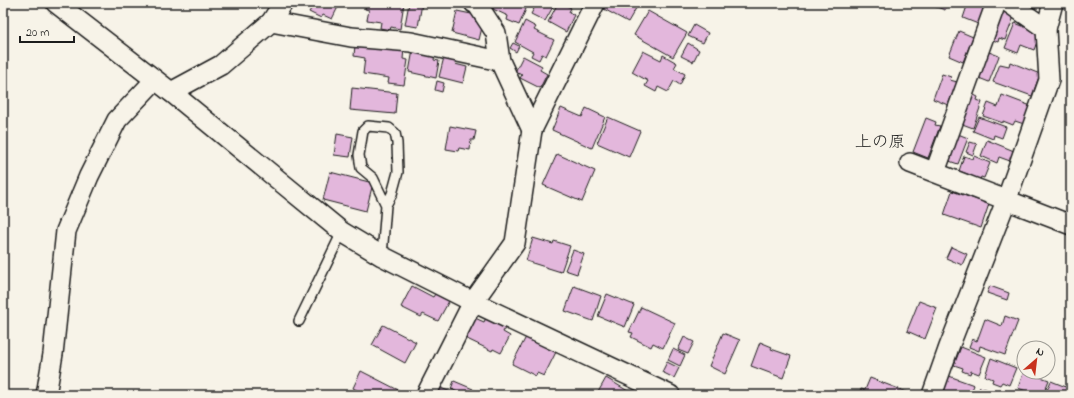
<svg xmlns="http://www.w3.org/2000/svg" width="1074" height="398" font-family="'Indie Flower','Klee One',sans-serif">
  <style>
    .building { fill: #e3b7dc; stroke: #1c1c1c }
    .lines { fill: none; stroke-linecap: round; stroke-linejoin: round }
    .service-casing { stroke: #1c1c1c; stroke-width: 12 }
    .minor-casing { stroke: #1c1c1c; stroke-width: 22 }
    .service { stroke: #f7f3e8; stroke-width: 9 }
    .minor { stroke: #f7f3e8; stroke-width: 19 }
    .labels { text-anchor: middle; dominant-baseline: central; stroke-width: 3; stroke-linejoin: round; paint-order: stroke }
    .neighbourhood-label { font-size: 17px; fill: #1c1c1c; stroke: #f7f3e8 }
  </style>
  <rect width="100%" height="100%" fill="#f7f3e8"/>
  <filter id="ink" filterUnits="userSpaceOnUse"><feTurbulence type="fractalNoise" baseFrequency=".025" numOctaves="2"/><feDisplacementMap in="SourceGraphic" scale="8" xChannelSelector="R" yChannelSelector="G"/><feConvolveMatrix kernelMatrix="1 2 1 2 8 2 1 2 1" color-interpolation-filters="sRGB"/></filter>
  <g filter="url(#ink)">
    <!-- building -->
    <g class="building">
      <polygon points="301,3 340,3 332,19 323,15 321,18 309,12 311,9"/>
      <polygon points="366,3 404,3 400,29 391,27 390,30 380,28 381,22 367,20 369,10 365,9"/>
      <polygon points="409,3 422,3 418,27 405,25"/>
      <polygon points="495,3 516,3 526,9 519,25 507,20 508,16 493,9"/>
      <polygon points="525,3 534,3 532,7"/>
      <polygon points="537,3 551,3 554,5 545,21 531,14"/>
      <polygon points="558,3 562,3 571,8 569,12 574,15 566,32 548,22"/>
      <polygon points="605,3 639,3 628,22 602,8"/>
      <polygon points="925,3 948,3 945,10"/>
      <polygon points="968,3 983,3 986,4 978,24 963,18"/>
      <polygon points="999,9 1015,14 1005,40 999,38 998,42 988,38"/>
      <polygon points="457,11 476,15 475,21 483,23 479,40 452,33"/>
      <polygon points="648,11 687,33 673,57 634,35"/>
      <polygon points="525,21 536,27 534,30 554,40 546,56 542,54 539,60 531,56 533,52 515,42"/>
      <polygon points="1015,23 1040,33 1034,50 1021,45 1018,53 1005,48"/>
      <polygon points="694,25 708,33 703,43 688,36"/>
      <polygon points="959,31 973,37 963,62 949,56"/>
      <polygon points="513,43 519,46 516,52 510,48"/>
      <polygon points="688,43 699,50 693,62 681,56"/>
      <polygon points="355,45 404,49 403,59 408,60 404,85 388,83 389,78 363,74 365,58 354,56"/>
      <polygon points="413,50 435,54 434,60 439,61 436,78 409,72"/>
      <polygon points="984,50 999,56 989,82 974,76"/>
      <polygon points="643,51 661,60 663,55 677,63 674,68 685,74 680,85 674,81 668,92 658,87 656,92 645,86 648,81 632,72"/>
      <polygon points="523,56 542,66 540,70 547,74 540,88 520,78 522,75 515,72"/>
      <polygon points="444,57 456,60 455,64 467,67 463,83 439,77"/>
      <polygon points="1010,62 1040,74 1032,96 993,82 1000,64 1009,66"/>
      <polygon points="942,74 951,77 950,80 957,82 948,105 933,99"/>
      <polygon points="437,81 444,83 442,92 435,90"/>
      <polygon points="352,88 397,93 395,114 350,110"/>
      <polygon points="972,94 978,97 977,100 982,102 973,128 957,122"/>
      <polygon points="1002,95 1031,106 1024,124 1015,121 1013,125 1003,121 1003,123 983,116 988,103 998,107"/>
      <polygon points="561,108 582,117 586,108 605,117 592,148 552,130"/>
      <polygon points="608,117 640,131 629,157 597,143"/>
      <polygon points="979,117 1006,127 1002,138 994,135 993,139 973,131"/>
      <polygon points="926,118 936,122 935,125 940,126 928,158 913,152"/>
      <polygon points="450,126 476,131 474,140 471,140 470,150 459,148 458,151 446,149"/>
      <polygon points="953,132 968,138 958,164 943,159"/>
      <polygon points="337,134 353,137 350,157 334,155"/>
      <polygon points="987,140 1014,151 1010,161 999,157 997,163 981,156"/>
      <polygon points="970,142 977,144 973,155 966,152"/>
      <polygon points="557,154 595,171 582,202 543,185"/>
      <polygon points="964,156 973,159 974,156 990,163 984,178 981,177 979,182 969,178 970,175 959,171"/>
      <polygon points="330,172 373,183 366,211 323,200"/>
      <polygon points="952,191 989,204 981,228 944,215"/>
      <polygon points="533,238 553,244 554,241 570,246 561,272 526,261"/>
      <polygon points="951,247 967,254 962,265 946,258"/>
      <polygon points="573,250 584,254 577,274 565,270"/>
      <polygon points="412,286 433,297 435,294 449,301 438,321 423,314 421,317 401,307"/>
      <polygon points="574,286 601,296 593,321 565,311"/>
      <polygon points="990,286 1009,293 1007,300 987,293"/>
      <polygon points="607,294 634,305 625,327 598,316"/>
      <polygon points="919,301 937,308 925,339 907,331"/>
      <polygon points="641,307 675,323 663,348 653,343 651,347 631,337 633,333 629,332"/>
      <polygon points="1005,316 1018,321 1005,355 980,346 979,351 969,347 972,339 977,341 985,319 1002,326"/>
      <polygon points="475,318 484,322 486,318 505,328 503,332 510,336 501,353 493,349 492,351 465,338"/>
      <polygon points="383,325 416,342 405,363 372,345"/>
      <polygon points="723,333 740,340 725,374 709,366"/>
      <polygon points="526,337 556,352 544,376 537,373 536,376 512,364"/>
      <polygon points="684,337 694,342 688,354 678,350"/>
      <polygon points="760,342 772,347 771,349 791,356 783,378 751,366"/>
      <polygon points="961,347 986,357 979,374 971,371 970,374 962,371 963,368 954,365"/>
      <polygon points="673,349 685,355 680,366 668,360"/>
      <polygon points="991,358 1016,368 1009,385 1002,382 1000,385 992,382 993,379 985,376"/>
      <polygon points="667,362 679,368 674,378 662,372"/>
      <polygon points="361,371 408,395 366,395 353,388"/>
      <polygon points="1024,371 1049,380 1043,395 1025,395 1026,391 1018,388"/>
      <polygon points="949,376 974,385 970,395 947,395 942,394"/>
      <polygon points="606,378 633,394 633,395 597,394"/>
      <polygon points="870,378 912,394 911,395 858,395 861,389 865,390"/>
      <polygon points="454,381 473,389 470,395 465,395 451,389"/>
      <polygon points="1051,381 1071,389 1071,395 1045,395"/>
      <polygon points="436,386 458,395 433,395"/>
      <polygon points="980,387 1003,395 977,395"/>
      <polygon points="350,390 359,394 359,395 348,395"/>
      <polygon points="474,390 488,395 472,395"/>
    </g>
    <g class="lines">
      <!-- service casing -->
      <g class="service-casing">
        <g id="service">
          <polyline points="382,256 386,205 392,194 398,172 397,143 395,133 389,128 368,126 363,131 359,155 361,168 373,178 386,205"/>
          <polyline points="299,321 342,232"/>
        </g>
      </g>
      <!-- minor casing -->
      <g class="minor-casing">
        <g id="minor">
          <polyline points="56,3 171,92 342,232 382,256 473,302 670,395"/>
          <polyline points="474,3 477,4 496,33 500,61 532,130"/>
          <polyline points="1009,3 1046,29"/>
          <polyline points="271,22 351,37 411,42 500,61"/>
          <polyline points="171,92 221,65 271,22 283,3"/>
          <polyline points="910,163 1071,225"/>
          <polyline points="935,172 996,3"/>
          <polyline points="46,395 53,354 66,231 89,176 117,120 155,80"/>
          <polyline points="426,395 473,302 515,243 532,130 595,3"/>
          <polyline points="932,395 949,347 1006,201 1049,80 1046,29 1053,3"/>
        </g>
      </g>
      <!-- service -->
      <use href="#service" class="service"/>
      <!-- minor -->
      <use href="#minor" class="minor"/>
    </g>
  </g>
  <g class="labels">
    <!-- neighbourhood labels -->
    <g class="neighbourhood-label">
      <text x="880" y="142">上の原</text>
    </g>
  </g>
  <!-- margin -->
  <rect width="1074" height="398" fill="none" stroke="#f7f3e8" stroke-width="16"/>
  <rect x="8" y="8" width="1058" height="382" fill="none" stroke="#1c1c1c" stroke-width="1.5" filter="url(#ink)"/>
  <!-- north arrow -->
  <g transform="translate(1036 360) rotate(28)"><circle r="19" fill="#f7f3e8" stroke="#9f9d96"/>
  <path d="M0-3L7 15L0 10L-7 15Z" fill="#c8321e"/>
  <text y="-6" font-size="11" font-weight="bold" text-anchor="middle" fill="#1c1c1c">N</text>
  </g>
  <!-- scale -->
  <path d="M20 36v6h54v-6" fill="none" stroke="#1c1c1c" stroke-width="2"/>
  <text x="26" y="36" font-size="12" fill="#1c1c1c" stroke="#f7f3e8" stroke-width="3" paint-order="stroke">20 m</text>
</svg>
